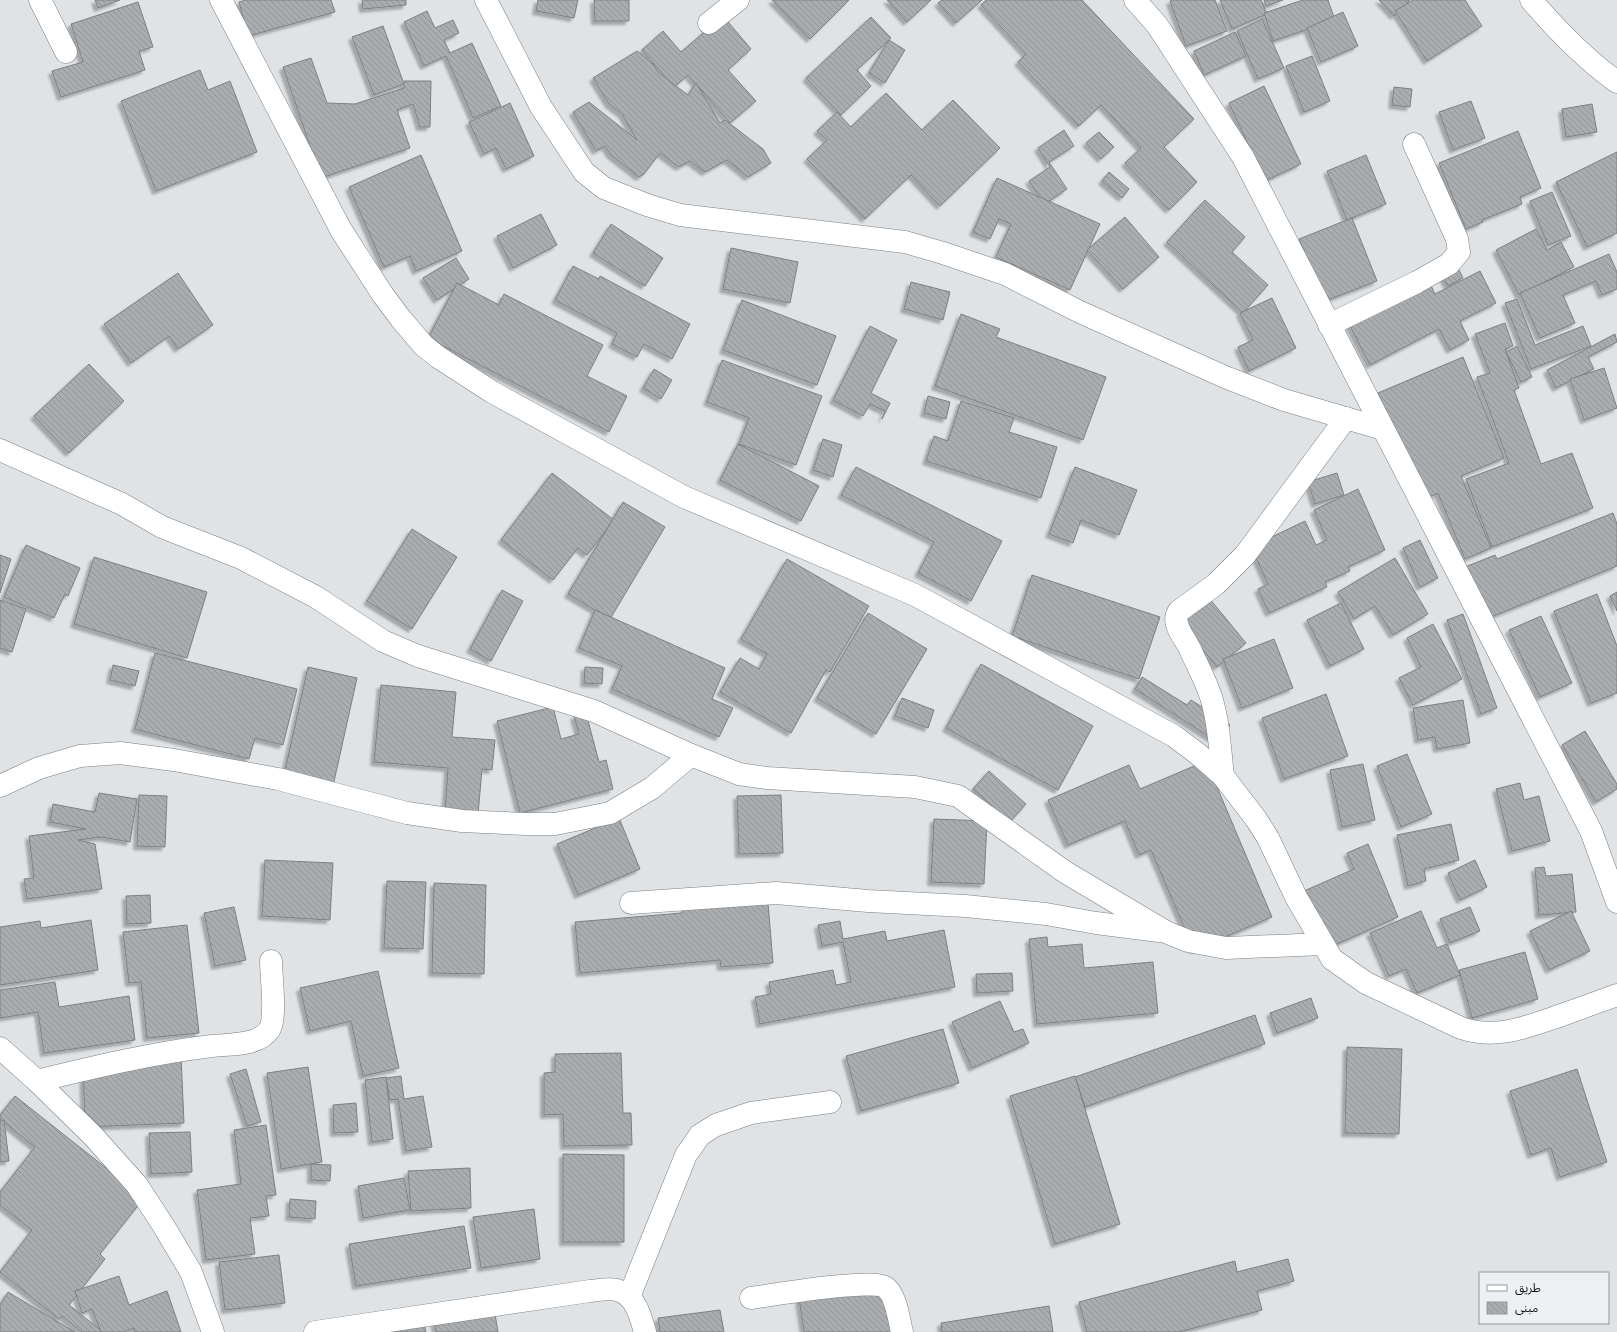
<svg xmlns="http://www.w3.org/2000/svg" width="1617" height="1332" font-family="'Work Sans','Noto Sans Arabic',sans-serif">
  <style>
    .building { fill: url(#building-back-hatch); stroke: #7d8083; filter: url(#shadow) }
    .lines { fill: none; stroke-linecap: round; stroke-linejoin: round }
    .minor-casing { stroke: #7c7f82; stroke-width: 23 }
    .tertiary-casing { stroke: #7c7f82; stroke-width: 23 }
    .minor { stroke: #fff; stroke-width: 22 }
    .tertiary { stroke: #fff; stroke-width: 22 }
  </style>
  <defs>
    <pattern id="building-back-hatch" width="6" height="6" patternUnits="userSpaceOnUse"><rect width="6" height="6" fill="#aaadb0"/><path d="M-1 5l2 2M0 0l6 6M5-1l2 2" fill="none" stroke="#919497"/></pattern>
    <filter id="shadow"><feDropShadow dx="-3.5" dy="3.5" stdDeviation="1" flood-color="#0004"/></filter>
  </defs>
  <rect width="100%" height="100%" fill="#dfe3e6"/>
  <!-- building -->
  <g class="building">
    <polygon points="95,0 120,0 98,8"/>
    <polygon points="246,0 331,0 335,12 248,36 239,2"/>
    <polygon points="362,0 406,0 406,5 363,9"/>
    <polygon points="538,0 578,0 574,18 536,11"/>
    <polygon points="594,0 629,0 629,21 595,21"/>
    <polygon points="772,0 849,0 810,39"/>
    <polygon points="772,0 849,0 810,39"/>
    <polygon points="887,0 931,0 907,22"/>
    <polygon points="942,0 982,0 956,23 938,3"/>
    <polygon points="986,0 1082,0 1194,119 1164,147 1197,182 1169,210 1125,163 1141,148 1101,105 1079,126 1018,62 1026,54 981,5"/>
    <polygon points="1172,0 1215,0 1227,31 1186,46 1170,1"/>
    <polygon points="1220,0 1261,0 1267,14 1232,29"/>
    <polygon points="1264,0 1283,0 1266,6"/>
    <polygon points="1303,0 1328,0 1335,20 1273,41 1264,13"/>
    <polygon points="1379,0 1410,0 1394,16"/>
    <polygon points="1413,0 1465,0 1482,26 1427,61 1395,11"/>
    <polygon points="138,2 153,47 139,51 145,70 61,97 52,71 83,62 71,24"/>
    <polygon points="427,11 435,28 453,20 459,33 444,40 450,53 472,43 501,106 473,118 446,56 424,66 404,22"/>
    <polygon points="1343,12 1358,46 1321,62 1307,28"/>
    <polygon points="723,16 751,49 728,70 756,101 730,123 688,75 674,87 642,50 663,31 681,52"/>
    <polygon points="871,17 891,38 857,70 871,86 841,115 806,78"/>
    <polygon points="1262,19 1284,68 1258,79 1237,31"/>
    <polygon points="383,26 404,84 374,95 352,37"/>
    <polygon points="1235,32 1246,56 1204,75 1194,51"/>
    <polygon points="889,40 905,50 885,83 869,73"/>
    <polygon points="637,51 653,64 658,72 688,95 696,83 720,123 725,120 763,149 771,163 748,177 727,160 705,172 690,161 679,167 660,153 644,174 639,177 611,155 605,146 596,151 573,112 589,102 637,140 622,114 609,104 593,78"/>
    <polygon points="1312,56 1330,101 1304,112 1286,66"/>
    <polygon points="311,58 327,103 355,104 404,88 404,81 431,81 430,127 420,127 413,104 397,110 410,148 321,178 283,67"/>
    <polygon points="200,70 208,90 230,81 257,152 156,191 121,101"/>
    <polygon points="1264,86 1301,164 1265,181 1229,103"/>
    <polygon points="1394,87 1412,89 1410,107 1392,105"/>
    <polygon points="886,93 922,130 953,100 1000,148 940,206 911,175 865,219 807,159 827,140 817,131 837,112 851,127"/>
    <polygon points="1471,101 1485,138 1453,150 1439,112"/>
    <polygon points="510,103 534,156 506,169 496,148 484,154 469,122"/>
    <polygon points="1592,104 1597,132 1566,137 1562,109"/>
    <polygon points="1064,130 1074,146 1049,162 1067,189 1045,204 1029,181 1050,167 1038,148"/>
    <polygon points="1518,131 1541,188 1520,197 1522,204 1482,220 1483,222 1466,229 1439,163"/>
    <polygon points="1099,132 1114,147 1101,159 1086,143"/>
    <polygon points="1617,152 1617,233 1587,247 1556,182"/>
    <polygon points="421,155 462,251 416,271 410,256 384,267 349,187"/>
    <polygon points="1366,155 1386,204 1347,220 1327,171"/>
    <polygon points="1109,172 1129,189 1122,198 1102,181"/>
    <polygon points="997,178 1100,224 1070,290 996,257 1011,224 999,219 990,239 973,232"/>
    <polygon points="1552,192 1571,236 1548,245 1530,201"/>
    <polygon points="1205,200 1245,237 1232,252 1268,285 1243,313 1167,242"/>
    <polygon points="541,214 557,245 513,268 497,236"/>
    <polygon points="1125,217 1159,257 1123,289 1087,250"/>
    <polygon points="1352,218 1377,281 1325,301 1299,239"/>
    <polygon points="611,224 663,258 645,286 593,253"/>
    <polygon points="1536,229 1547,250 1561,242 1574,267 1519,295 1496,250"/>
    <polygon points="731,248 798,262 790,303 723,289"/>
    <polygon points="1609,254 1617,272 1617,289 1602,295 1596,281 1563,295 1575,323 1540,338 1520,293"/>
    <polygon points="456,258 469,279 437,300 423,278"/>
    <polygon points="573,266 599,279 600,276 690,324 672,359 644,344 637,357 612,344 617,333 555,300"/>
    <polygon points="1457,266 1463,278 1448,286 1442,275"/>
    <polygon points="1480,271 1496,303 1460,321 1469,340 1450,350 1439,329 1370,365 1345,316 1426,275 1435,294"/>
    <polygon points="178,273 213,325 178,349 169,336 131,363 104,324"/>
    <polygon points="911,282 950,292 943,320 904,309"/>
    <polygon points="457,283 499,305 504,294 603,345 587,376 627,396 609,432 428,338"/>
    <polygon points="1272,298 1296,348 1249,371 1238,347 1253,340 1240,313"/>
    <polygon points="1517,299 1535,345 1583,326 1591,346 1531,369 1505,303"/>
    <polygon points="742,300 836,336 817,385 723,350"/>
    <polygon points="961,314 1000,329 996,337 1106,377 1083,440 935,386"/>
    <polygon points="1505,323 1513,346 1505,349 1519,388 1514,390 1541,464 1572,453 1593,508 1492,547 1466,479 1509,463 1477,377 1490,373 1475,334"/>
    <polygon points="870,326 897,340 871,393 890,403 882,419 885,411 870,404 863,416 833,400"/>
    <polygon points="1615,334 1617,342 1588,357 1594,369 1556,388 1547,370"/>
    <polygon points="1517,346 1532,377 1521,382 1506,352"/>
    <polygon points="1463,357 1504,458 1461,476 1491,548 1465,559 1438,493 1422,500 1378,393"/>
    <polygon points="722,360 822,396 796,465 739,444 749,418 707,402"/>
    <polygon points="89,364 124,401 69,453 34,416"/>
    <polygon points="1604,368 1617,408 1584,420 1570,379"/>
    <polygon points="654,369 672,380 661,399 643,388"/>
    <polygon points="928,396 950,402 946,419 924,413"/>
    <polygon points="961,401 1014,418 1009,432 1057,447 1041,498 926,461 934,436 948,441"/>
    <polygon points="823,439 842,445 833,477 813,470"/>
    <polygon points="738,444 819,486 801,521 720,480"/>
    <polygon points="856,467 1002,541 971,601 918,573 934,542 841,495"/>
    <polygon points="1075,467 1137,490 1119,535 1081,520 1073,543 1049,534"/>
    <polygon points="552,473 614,520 587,555 578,548 553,580 501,540"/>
    <polygon points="1337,473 1344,495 1315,504 1308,482"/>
    <polygon points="1358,489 1385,550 1348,567 1350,571 1325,582 1327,587 1269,613 1258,589 1268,584 1251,547 1305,521 1316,545 1327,540 1314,510"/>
    <polygon points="623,502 665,527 610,619 568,594"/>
    <polygon points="1613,513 1617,524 1617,566 1481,621 1460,569 1495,555 1497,559"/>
    <polygon points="412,529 457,557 412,629 367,601"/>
    <polygon points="1420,540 1438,578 1420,587 1403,548"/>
    <polygon points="26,545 80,568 68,596 65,594 54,618 4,597"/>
    <polygon points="0,555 11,559 0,593"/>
    <polygon points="94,557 207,592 187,658 74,624"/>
    <polygon points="1395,558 1428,614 1393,635 1375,606 1354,619 1338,592"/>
    <polygon points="787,559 869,606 830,672 826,670 791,733 720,692 740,658 759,669 767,654 741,639"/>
    <polygon points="1032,575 1160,617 1139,679 1012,636"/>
    <polygon points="502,590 523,601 491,661 470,649"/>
    <polygon points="1204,592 1246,643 1217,667 1175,616"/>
    <polygon points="1617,592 1617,611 1610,596"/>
    <polygon points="1597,594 1617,646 1617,693 1591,703 1554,611"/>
    <polygon points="0,600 26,609 12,652 0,648"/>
    <polygon points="1341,603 1364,649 1330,666 1307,620"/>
    <polygon points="595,610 725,668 712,699 733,708 719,737 612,689 622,666 579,648"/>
    <polygon points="868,613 927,649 876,734 817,698"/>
    <polygon points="1463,614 1497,708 1481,714 1447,620"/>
    <polygon points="1541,616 1572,683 1540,697 1509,630"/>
    <polygon points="1433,624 1462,679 1413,705 1399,678 1421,667 1407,638"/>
    <polygon points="1274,639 1293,688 1242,708 1223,659"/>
    <polygon points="155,653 297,689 283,745 255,738 249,759 135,729"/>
    <polygon points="981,664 1093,726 1058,790 946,728"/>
    <polygon points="113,665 139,671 135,686 110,680"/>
    <polygon points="308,667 357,678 333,786 284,775"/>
    <polygon points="585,667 603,668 602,684 584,683"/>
    <polygon points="1142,677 1187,705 1191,700 1230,725 1219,743 1135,689"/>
    <polygon points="381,685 456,692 452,737 495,740 492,770 482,769 478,815 445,813 448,768 374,762"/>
    <polygon points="1326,694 1348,756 1284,779 1262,718"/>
    <polygon points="902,698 934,710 928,728 895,716"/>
    <polygon points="1463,700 1470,743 1437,749 1435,737 1418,740 1413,708"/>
    <polygon points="553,707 561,739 579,734 574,716 586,713 599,762 606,760 613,789 520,813 497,721"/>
    <polygon points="1585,731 1617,784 1617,789 1596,802 1562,745"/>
    <polygon points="1407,754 1432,814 1401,827 1377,766"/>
    <polygon points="1206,761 1272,917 1194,950 1151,850 1139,855 1125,821 1068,845 1048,800 1129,765 1140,789"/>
    <polygon points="1363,764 1375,820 1342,827 1330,770"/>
    <polygon points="989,771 1026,804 1010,822 973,789"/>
    <polygon points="1520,783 1524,800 1539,796 1550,841 1512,851 1496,789"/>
    <polygon points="99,793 137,799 130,842 101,837 78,840 95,844 102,889 27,899 24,879 34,878 29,836 86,829 50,822 53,804 95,812"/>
    <polygon points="139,795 167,796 165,847 137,846"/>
    <polygon points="781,795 783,853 739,854 737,796"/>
    <polygon points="619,818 640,869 578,895 557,844"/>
    <polygon points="934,819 987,821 984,884 931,882"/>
    <polygon points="1451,824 1459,860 1424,869 1426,881 1408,886 1397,835"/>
    <polygon points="1368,844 1398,917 1328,948 1304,891 1354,869 1347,853"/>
    <polygon points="265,860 333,863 330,920 262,916"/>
    <polygon points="1475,860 1487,887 1460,900 1448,873"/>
    <polygon points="1544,867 1546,876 1572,874 1576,912 1539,915 1535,868"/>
    <polygon points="387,881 426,882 423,949 384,948"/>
    <polygon points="434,883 486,885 484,974 432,973"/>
    <polygon points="150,895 151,923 127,924 126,896"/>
    <polygon points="768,903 773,963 721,967 720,960 580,973 575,922 682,913 682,910"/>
    <polygon points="234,907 246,960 215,966 204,913"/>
    <polygon points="1470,907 1480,931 1450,943 1440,919"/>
    <polygon points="1421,911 1437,948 1447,944 1460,975 1417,993 1406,969 1389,976 1370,933"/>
    <polygon points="1571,911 1590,951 1549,970 1530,931"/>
    <polygon points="91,920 98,970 0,985 0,927 40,921 41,928"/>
    <polygon points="840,921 843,939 885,931 887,941 944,930 955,987 760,1024 755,997 771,994 769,982 833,970 836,985 851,982 843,942 822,946 818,925"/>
    <polygon points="187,925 199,1033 147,1038 141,982 129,983 123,932"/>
    <polygon points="1047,937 1048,947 1082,944 1084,968 1153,962 1158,1013 1037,1024 1029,939"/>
    <polygon points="1525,952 1538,999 1472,1018 1459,970"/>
    <polygon points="378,971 399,1068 363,1076 351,1021 310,1031 300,988"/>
    <polygon points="1012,973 1013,991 977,993 976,974"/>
    <polygon points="55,982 59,1007 129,996 135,1040 44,1053 38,1012 0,1018 0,990"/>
    <polygon points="1311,998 1318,1018 1277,1033 1270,1013"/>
    <polygon points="1000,1001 1014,1032 1023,1029 1029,1043 972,1068 952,1022"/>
    <polygon points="1255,1015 1265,1044 1085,1107 1075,1077"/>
    <polygon points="943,1029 959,1083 861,1111 846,1056"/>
    <polygon points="1347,1047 1402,1049 1399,1134 1345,1133"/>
    <polygon points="621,1053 623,1113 631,1113 632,1145 564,1146 563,1114 544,1115 544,1073 555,1072 555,1054"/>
    <polygon points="181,1056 184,1123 85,1127 83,1060"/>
    <polygon points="308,1067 322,1162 281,1169 267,1073"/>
    <polygon points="246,1069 261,1122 247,1126 230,1074"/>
    <polygon points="1577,1069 1607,1162 1560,1177 1551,1148 1531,1155 1510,1091"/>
    <polygon points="401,1076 404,1099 423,1096 432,1147 406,1151 398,1099 390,1100 386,1078"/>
    <polygon points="1075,1076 1120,1224 1055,1244 1010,1096"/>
    <polygon points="386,1077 393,1139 372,1142 365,1080"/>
    <polygon points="15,1096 144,1198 100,1254 105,1259 69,1305 103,1332 82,1332 62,1316 59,1319 0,1272 32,1230 0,1205 0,1192 35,1147 0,1119 0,1115"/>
    <polygon points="356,1103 358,1132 334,1133 333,1105"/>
    <polygon points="4,1120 9,1161 0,1162 0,1121"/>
    <polygon points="266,1125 276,1195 266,1196 269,1216 250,1218 255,1254 206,1260 197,1190 241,1184 234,1130"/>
    <polygon points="190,1132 192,1172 151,1174 149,1133"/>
    <polygon points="563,1154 624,1155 624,1242 563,1242"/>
    <polygon points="311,1164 331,1165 330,1181 311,1180"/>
    <polygon points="470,1168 471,1208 411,1211 408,1171"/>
    <polygon points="404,1178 410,1210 363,1218 358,1186"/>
    <polygon points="290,1199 316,1201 315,1219 289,1217"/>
    <polygon points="534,1209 540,1259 481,1268 473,1217"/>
    <polygon points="464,1226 471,1268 356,1286 349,1244"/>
    <polygon points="279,1255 285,1303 225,1310 219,1262"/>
    <polygon points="1288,1259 1294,1281 1257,1291 1262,1310 1179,1332 1087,1332 1079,1302 1235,1261 1237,1272"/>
    <polygon points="119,1276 129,1305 167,1291 181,1332 135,1332 134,1328 124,1332 101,1332 92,1309 82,1313 75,1291"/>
    <polygon points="885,1280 892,1332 804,1332 798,1292"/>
    <polygon points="8,1292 75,1332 0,1332 0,1305"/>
    <polygon points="1049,1306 1053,1332 942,1332 941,1323"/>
    <polygon points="494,1308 498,1332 436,1332 434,1318"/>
    <polygon points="720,1310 724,1332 660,1332 658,1318"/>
    <polygon points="424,1323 426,1332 363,1332"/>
  </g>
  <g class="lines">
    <!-- minor casing -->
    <g class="minor-casing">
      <g id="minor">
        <polyline points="40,0 66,52"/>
        <path d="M221,0L341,230L383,295L401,319L424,346L438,357L492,392L684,497L915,595L1174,736L1198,754L1223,776L1256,819L1268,838L1296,897L1332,959L1366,983L1461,1028C1495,1040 1527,1027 1559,1016C1578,1009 1598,1002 1617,995"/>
        <polyline points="486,0 541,107 584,172 604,188 647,205 680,215 905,242 943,253 1005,274 1080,312 1225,377 1284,400 1383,429"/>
        <polyline points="1135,0 1157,25 1243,157 1591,831 1617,902"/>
        <path d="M1531,0C1556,29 1586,60 1617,82"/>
        <polyline points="709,23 738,0"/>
        <polyline points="1329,325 1417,282 1449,264 1459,252 1457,239 1414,144"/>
        <polyline points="0,450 122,504 162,527 241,558 316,597 383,641 418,656 594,711 691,755 739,774 767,778 915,787 958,796 1065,872 1166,932 1188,941 1226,948 1323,944"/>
        <path d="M1223,776C1220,750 1219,722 1211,697C1206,681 1197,665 1190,649C1185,638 1170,623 1179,611L1216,584L1245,555L1346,418"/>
        <polyline points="0,786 39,768 80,756 120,753 174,760 278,779 407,813 462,821 526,824 555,824 610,813 652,788 691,755"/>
        <polyline points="631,903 776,893 868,901 965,906 1046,914 1096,923 1159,931"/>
        <path d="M37,1081C94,1067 153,1053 212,1046C230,1044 258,1046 269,1030C277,1019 271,976 271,961"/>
        <polyline points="629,1297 686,1155 700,1135 716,1125 751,1113 830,1102"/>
        <path d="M751,1298C772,1295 873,1278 885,1287C896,1294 899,1320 902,1332"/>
        <path d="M315,1332L590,1291C600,1290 613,1287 622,1292C636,1298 641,1318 645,1332"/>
      </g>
    </g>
    <!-- tertiary casing -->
    <g class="tertiary-casing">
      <polyline id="tertiary" points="0,1048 37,1081 94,1137 137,1185 163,1225 191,1272 213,1332"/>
    </g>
    <!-- minor -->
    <use href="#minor" class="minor"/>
    <!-- tertiary -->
    <use href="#tertiary" class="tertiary"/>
  </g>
  <!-- legend -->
  <rect x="1479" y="1272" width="130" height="52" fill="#ecf0f3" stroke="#96999b"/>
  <rect x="1487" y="1285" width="20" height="6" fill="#ffffff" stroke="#96999b"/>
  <text x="1515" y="1292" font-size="12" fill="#151617">طريق</text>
  <rect x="1487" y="1302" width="20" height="12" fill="url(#building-back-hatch)" stroke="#96999b"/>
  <text x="1515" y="1312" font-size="12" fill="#151617">مبنى</text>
</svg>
